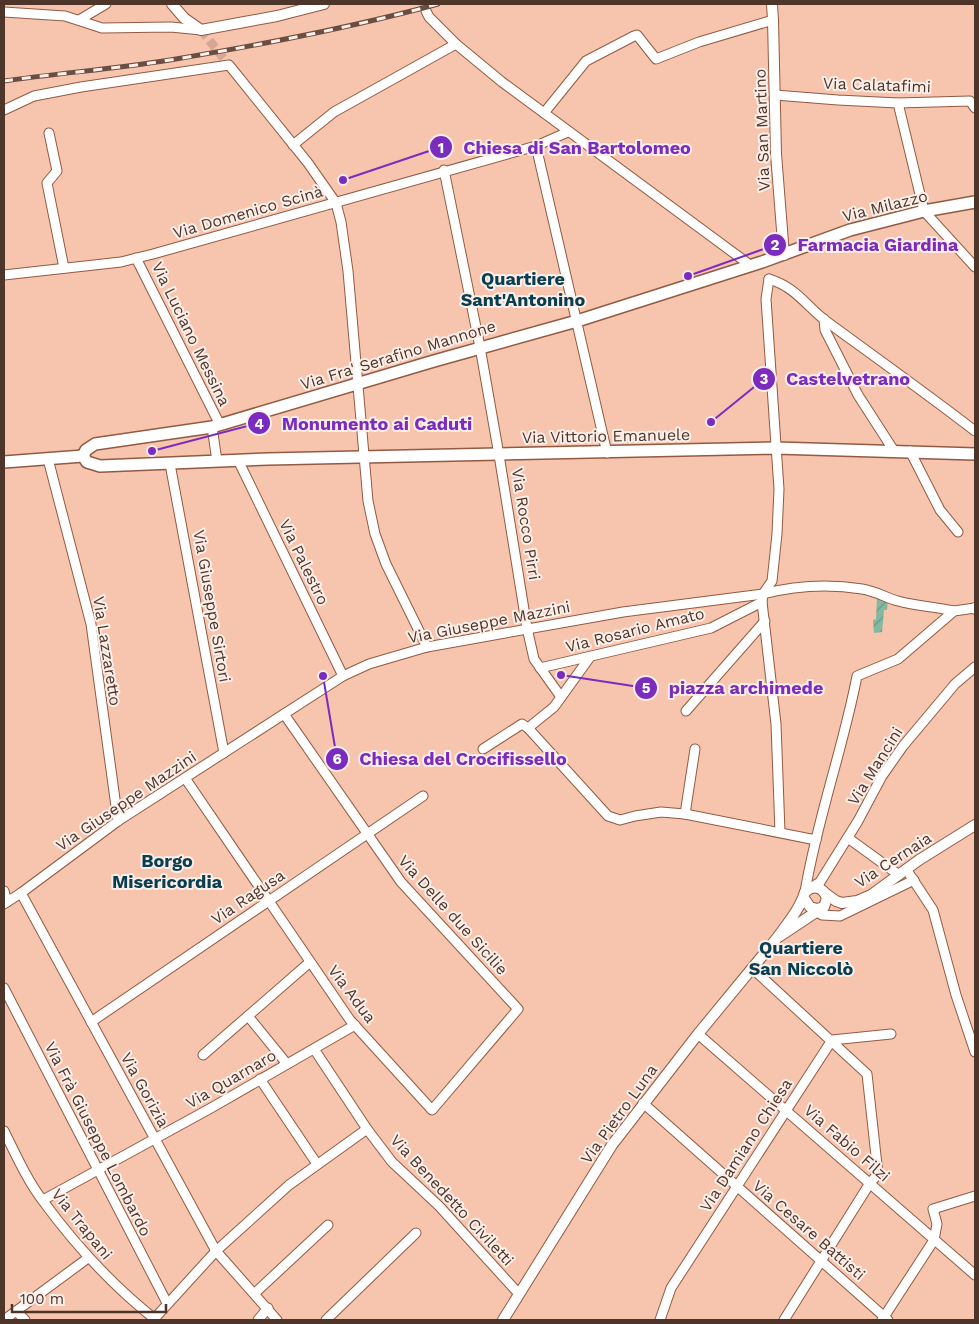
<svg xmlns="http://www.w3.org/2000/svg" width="979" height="1324" font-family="'Work Sans',sans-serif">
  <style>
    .garden { fill: url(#garden-furrows) }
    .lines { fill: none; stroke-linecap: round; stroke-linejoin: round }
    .minor-tunnel { stroke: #d5a794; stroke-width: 9; stroke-dasharray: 9 4.5; stroke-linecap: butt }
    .minor-casing { stroke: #925a42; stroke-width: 11 }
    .tertiary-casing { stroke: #925a42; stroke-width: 12 }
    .secondary-casing { stroke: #925a42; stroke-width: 14 }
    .minor { stroke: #fff; stroke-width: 9 }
    .tertiary { stroke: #fff; stroke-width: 10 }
    .secondary { stroke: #fff; stroke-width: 11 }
    .rail-casing { stroke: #6b4e41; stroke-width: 5 }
    .rail { stroke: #fcefe9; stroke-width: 3; stroke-dasharray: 9; stroke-linecap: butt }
    .labels { text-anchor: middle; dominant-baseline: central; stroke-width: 4; stroke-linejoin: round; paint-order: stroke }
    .street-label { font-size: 16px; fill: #4e352a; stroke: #fcefe9 }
    .neighbourhood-label { font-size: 18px; font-weight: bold; fill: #083e4f; stroke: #fcefe9 }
    .leader { fill: none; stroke: #7b2cbf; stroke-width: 2 }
    .callout-dot { fill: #7b2cbf; stroke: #fcefe9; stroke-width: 2 }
    .mark-label { font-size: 15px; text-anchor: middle; font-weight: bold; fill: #fff }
    .callout-label { font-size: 18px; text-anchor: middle; font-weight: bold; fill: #7b2cbf; stroke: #fcefe9; stroke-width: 4; stroke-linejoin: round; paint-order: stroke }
  </style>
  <defs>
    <pattern id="garden-furrows" width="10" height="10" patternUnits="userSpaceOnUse" patternTransform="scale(1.25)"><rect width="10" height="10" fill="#82b9a0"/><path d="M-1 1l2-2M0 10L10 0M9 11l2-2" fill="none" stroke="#6d9783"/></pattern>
  </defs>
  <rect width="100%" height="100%" fill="#f7c4ae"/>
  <!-- garden -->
  <polygon class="garden" points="877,598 888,601 887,610 884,610 882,632 874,633 873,620 876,619"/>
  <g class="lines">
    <!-- minor-tunnel -->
    <g class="minor-tunnel">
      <polyline points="423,4 426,11"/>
      <polyline points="201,30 229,65"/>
    </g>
    <!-- minor casing -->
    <g class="minor-casing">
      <g id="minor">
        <polyline points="426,11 429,17 456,44 502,82 750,265"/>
        <polyline points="4,12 65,16 102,28 171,27 201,30"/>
        <polyline points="79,20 106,4"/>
        <polyline points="775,95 838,100 898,103 970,101 975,108"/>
        <polyline points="898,103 924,211 975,267"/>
        <polyline points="4,110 34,96 81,87 229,65 308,163 336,203 341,222 348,271 368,501 375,534 386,564 427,647"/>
        <polyline points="544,113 586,61 634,36 637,35 656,59 699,42 773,20"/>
        <polyline points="49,133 57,171 47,183 64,268"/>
        <polyline points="293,145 334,112 456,44"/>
        <polyline points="536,146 607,453"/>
        <polyline points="444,170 480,347 499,455 527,628 534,659 561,697"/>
        <polyline points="136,258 220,425"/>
        <polyline points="4,275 121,262 153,254 536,146 568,132"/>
        <polyline points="769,279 766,299 779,489 777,534 772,581 763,594 762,602 776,724 780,832"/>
        <path d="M769,279C798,288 806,307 830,324C878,359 927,394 975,431"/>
        <polyline points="824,319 825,330 858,395 894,451"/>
        <polyline points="212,427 217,461"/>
        <polyline points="910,451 940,510 958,532"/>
        <polyline points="48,459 91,624 118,821"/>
        <polyline points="238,460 343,676"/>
        <polyline points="170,464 224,753"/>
        <polyline points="540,668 711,628 762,602"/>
        <polyline points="686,711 765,621"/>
        <polyline points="528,728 554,707 590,657"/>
        <polyline points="483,749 522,724 528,728 608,816 620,820 635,816 661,812 685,814 816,840"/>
        <polyline points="185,778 350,1020 432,1110 518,1009 401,882 284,714"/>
        <polyline points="685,814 695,749"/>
        <polyline points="848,838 899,875"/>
        <polyline points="906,869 933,910 956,995 975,1052"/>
        <polyline points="810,888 820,882 858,821 882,776 903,746 955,684 975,667"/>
        <polyline points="4,891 7,902"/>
        <path d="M805,892C817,819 843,749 857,676L898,659L954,611L975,608"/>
        <polyline points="21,893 216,1251 277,1320"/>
        <path d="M4,904L21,893L118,821L343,676L369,664L427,647L623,612L763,594C794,586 830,584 862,589C876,591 886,598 898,601C916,606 936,607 954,611"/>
        <polyline points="812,909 822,915 840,916 914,880"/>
        <polyline points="753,969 867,1074 878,1174 870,1183 784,1320"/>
        <polyline points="4,988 167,1303"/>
        <polyline points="248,1016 287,1064"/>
        <polyline points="91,1022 423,796"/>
        <polyline points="698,1034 975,1275"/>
        <polyline points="314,1049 367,1129 392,1162 439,1206 519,1294"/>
        <polyline points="203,1055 310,962"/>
        <polyline points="260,1079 317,1164"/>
        <polyline points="643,1103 888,1320"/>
        <path d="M4,1131C16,1155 27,1180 43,1201C76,1246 113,1286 156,1320"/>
        <polyline points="43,1200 211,1108 355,1025"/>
        <polyline points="255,1293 328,1225"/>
        <polyline points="16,1311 25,1320"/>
        <polyline points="154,1319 216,1251 289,1185 367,1129"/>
        <polyline points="4,1320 88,1258"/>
        <polyline points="258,1320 268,1308"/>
        <polyline points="326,1320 416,1233"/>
        <polyline points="660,1320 671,1288 832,1040 891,1034"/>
        <polyline points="882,1320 934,1240 937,1224 933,1209 975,1196"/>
      </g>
    </g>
    <!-- tertiary casing -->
    <g class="tertiary-casing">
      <g id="tertiary">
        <polyline points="172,4 184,18 201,30 277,16 324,4"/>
        <polyline points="772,4 773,20 776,154 784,255"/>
        <polyline points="975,608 975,609"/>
        <polyline points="825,893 836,901 842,903 857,901 871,895 919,860 975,825"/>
        <polyline points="780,936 822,908"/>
        <path d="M503,1320L612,1145L698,1034L777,938C787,924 800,909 805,892C814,884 823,887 827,898L824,907L817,909L810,907L804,898"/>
      </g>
    </g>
    <!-- secondary casing -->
    <g class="secondary-casing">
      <g id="secondary">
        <polyline points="83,456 86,450 95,444 212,427 434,361 577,321 762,262 850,230 924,211 975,202"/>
        <polyline points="83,456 87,462 100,466 268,459 776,448 975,454"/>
        <polyline points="4,462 83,456"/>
      </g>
    </g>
    <!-- minor -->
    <use href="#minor" class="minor"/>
    <!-- tertiary -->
    <use href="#tertiary" class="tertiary"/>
    <!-- secondary -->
    <use href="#secondary" class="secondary"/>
    <!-- rail casing -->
    <g class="rail-casing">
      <path id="rail" d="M4,81C59,73 115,69 170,60C260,45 350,28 438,4"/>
    </g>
    <!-- rail -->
    <use href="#rail" class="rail"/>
  </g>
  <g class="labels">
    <!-- street labels -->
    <g class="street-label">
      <text transform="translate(877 85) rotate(2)">Via Calatafimi</text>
      <text transform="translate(762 130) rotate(-92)">Via San Martino</text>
      <text transform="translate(885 206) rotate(-14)">Via Milazzo</text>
      <text transform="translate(248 212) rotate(-16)">Via Domenico Scinà</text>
      <text transform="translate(191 334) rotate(64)">Via Luciano Messina</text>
      <text transform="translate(398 355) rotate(-17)">Via Fra' Serafino Mannone</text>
      <text transform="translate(606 436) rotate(-1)">Via Vittorio Emanuele</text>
      <text transform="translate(526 524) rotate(81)">Via Rocco Pirri</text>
      <text transform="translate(304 562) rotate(64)">Via Palestro</text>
      <text transform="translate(212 606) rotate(80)">Via Giuseppe Sirtori</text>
      <text transform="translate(489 622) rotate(-11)">Via Giuseppe Mazzini</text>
      <text transform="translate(635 630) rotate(-14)">Via Rosario Amato</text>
      <text transform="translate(107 651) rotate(81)">Via Lazzaretto</text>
      <text transform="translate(875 766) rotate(-58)">Via Mancini</text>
      <text transform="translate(126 801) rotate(-34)">Via Giuseppe Mazzini</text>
      <text transform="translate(893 860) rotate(-33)">Via Cernaia</text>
      <text transform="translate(248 897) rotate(-34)">Via Ragusa</text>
      <text transform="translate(453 915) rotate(48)">Via Delle due Sicilie</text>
      <text transform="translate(352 994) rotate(53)">Via Adua</text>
      <text transform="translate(231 1079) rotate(-30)">Via Quarnaro</text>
      <text transform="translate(145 1090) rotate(61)">Via Gorizia</text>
      <text transform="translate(619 1114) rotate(-54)">Via Pietro Luna</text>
      <text transform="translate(98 1139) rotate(63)">Via Frà Giuseppe Lombardo</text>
      <text transform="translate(847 1143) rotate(41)">Via Fabio Filzi</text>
      <text transform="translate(746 1145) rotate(-57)">Via Damiano Chiesa</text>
      <text transform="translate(452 1200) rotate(47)">Via Benedetto Civiletti</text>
      <text transform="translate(82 1224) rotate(51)">Via Trapani</text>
      <text transform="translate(809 1230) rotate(41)">Via Cesare Battisti</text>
    </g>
    <!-- neighbourhood labels -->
    <g class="neighbourhood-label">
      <text x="523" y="278">Quartiere<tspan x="523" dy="21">Sant'Antonino</tspan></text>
      <text x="167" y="860">Borgo<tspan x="167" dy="21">Misericordia</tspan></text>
      <text x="801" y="947">Quartiere<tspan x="801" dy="21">San Niccolò</tspan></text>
    </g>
  </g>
  <!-- callouts -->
  <path class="leader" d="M343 180L441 147M688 276L775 245M711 422L764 379M152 451L259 423M561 675L646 688M323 676L337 759"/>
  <g class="callout-dot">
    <circle cx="343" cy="180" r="5"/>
    <circle cx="688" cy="276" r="5"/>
    <circle cx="711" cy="422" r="5"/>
    <circle cx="152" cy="451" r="5"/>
    <circle cx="561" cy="675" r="5"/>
    <circle cx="323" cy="676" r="5"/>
    <circle cx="441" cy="147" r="12"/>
    <circle cx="775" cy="245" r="12"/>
    <circle cx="764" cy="379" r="12"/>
    <circle cx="259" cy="423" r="12"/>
    <circle cx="646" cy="688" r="12"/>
    <circle cx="337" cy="759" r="12"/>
  </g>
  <g class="mark-label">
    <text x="441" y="153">1</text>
    <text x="775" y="250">2</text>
    <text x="764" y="384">3</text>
    <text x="259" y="429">4</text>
    <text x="646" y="693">5</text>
    <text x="337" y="764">6</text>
  </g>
  <g class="callout-label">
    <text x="577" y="154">Chiesa di San Bartolomeo</text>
    <text x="878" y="251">Farmacia Giardina</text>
    <text x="848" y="385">Castelvetrano</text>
    <text x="377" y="430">Monumento ai Caduti</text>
    <text x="746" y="694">piazza archimede</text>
    <text x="463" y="765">Chiesa del Crocifissello</text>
  </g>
  <!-- border -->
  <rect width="979" height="1324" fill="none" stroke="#4e352a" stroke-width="10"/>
  <!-- scale -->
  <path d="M12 1304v8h154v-8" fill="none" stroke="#4e352a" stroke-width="2.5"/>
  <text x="20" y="1304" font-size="15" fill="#4e352a" stroke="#fcefe9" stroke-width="4" paint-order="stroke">100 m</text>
</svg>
